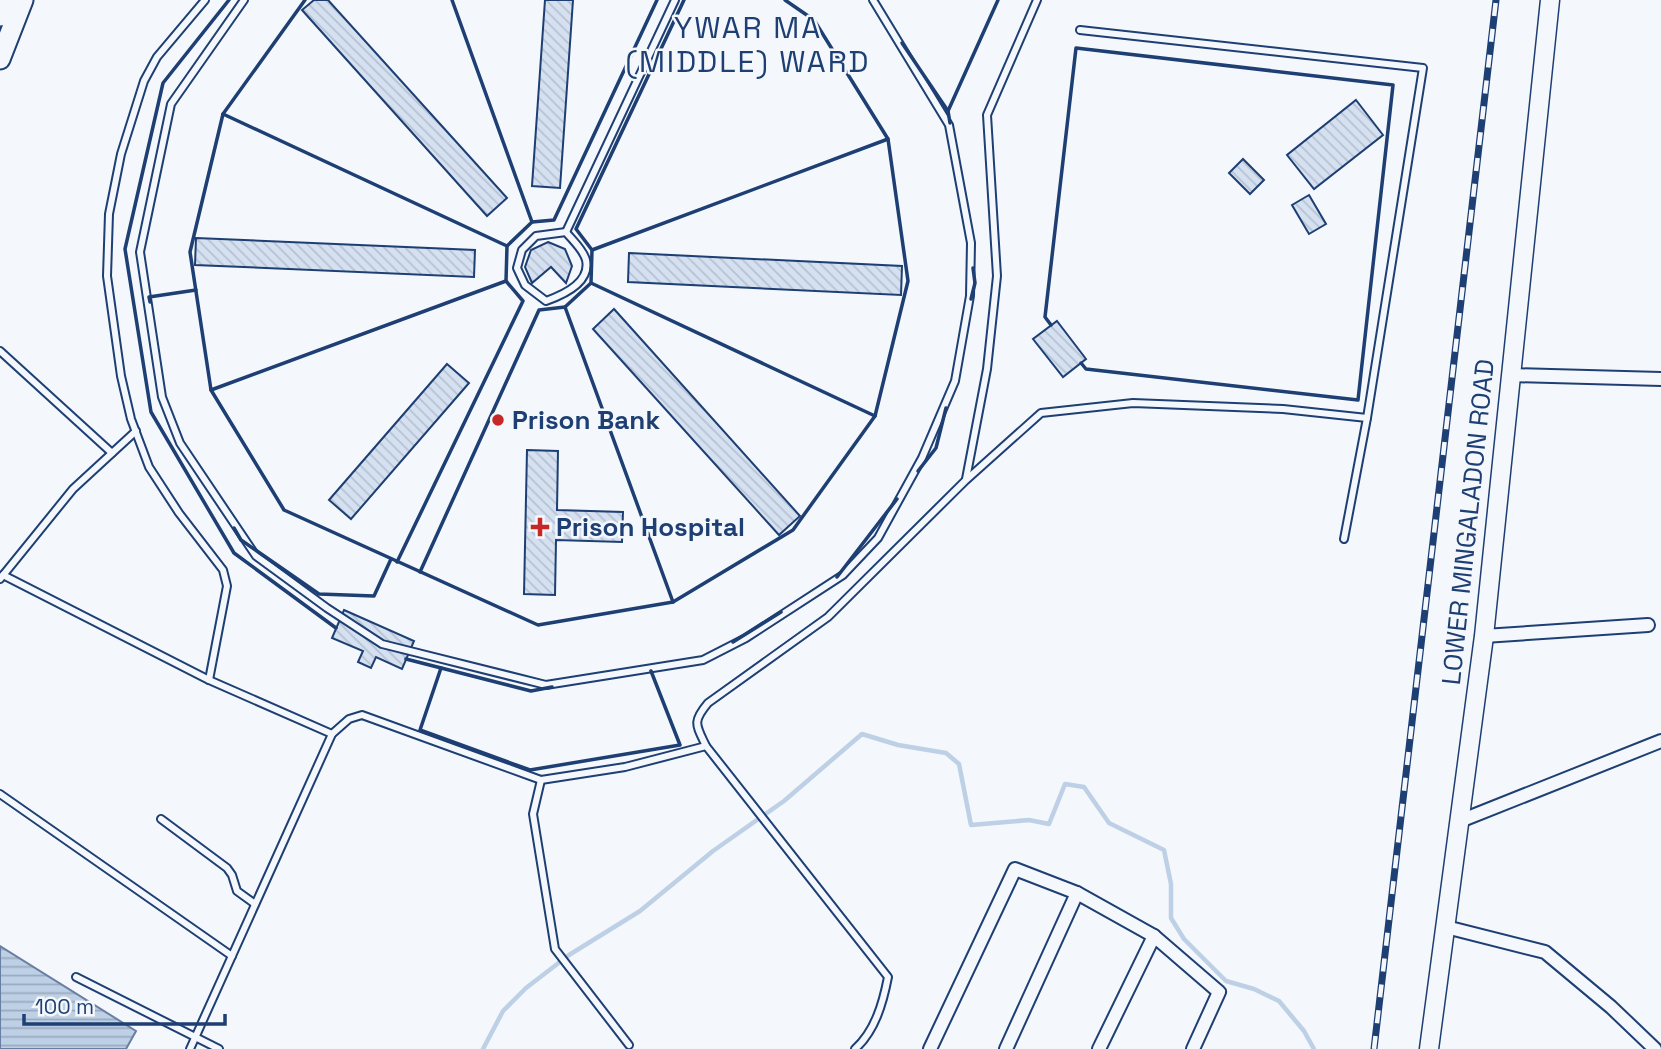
<svg xmlns="http://www.w3.org/2000/svg" width="1661" height="1049" font-family="'Space Grotesk',sans-serif">
  <style>
    .water { fill: url(#water-rules); stroke: #687fa3; stroke-width: 2 }
    .lines { fill: none; stroke-linecap: round; stroke-linejoin: round }
    .stream { stroke: #bed0e5; stroke-width: 4.5 }
    .building { fill: url(#building-back-hatch); stroke: #1d3f73; stroke-width: 2 }
    .lane-casing { stroke: #1d3f73; stroke-width: 10 }
    .street-casing { stroke: #1d3f73; stroke-width: 16 }
    .secondary-casing { stroke: #1d3f73; stroke-width: 21 }
    .primary-casing { stroke: #1d3f73; stroke-width: 23 }
    .lane { stroke: #f4f7fb; stroke-width: 6 }
    .street { stroke: #f4f7fb; stroke-width: 12 }
    .secondary { stroke: #f4f7fb; stroke-width: 18 }
    .primary { stroke: #f4f7fb; stroke-width: 19 }
    .rail-casing { stroke: #1d3f73; stroke-width: 7 }
    .rail { stroke: #f4f7fb; stroke-width: 4.5; stroke-dasharray: 13; stroke-linecap: butt }
    .wall { stroke: #1d3f73; stroke-width: 3.5 }
    .poi-dot { fill: #c62828; stroke: #f4f7fb; stroke-width: 2.5 }
    .labels { text-anchor: middle; dominant-baseline: central; stroke-width: 5; stroke-linejoin: round; paint-order: stroke }
    .poi-label { font-size: 26px; font-weight: bold; fill: #1d3f73; stroke: #f4f7fb; text-anchor: start }
    .street-label { font-size: 26px; fill: #1d3f73; stroke: #f4f7fb }
    .quarter-label { font-size: 30px; letter-spacing: 2px; fill: #1d3f73; stroke: #f4f7fb }
  </style>
  <defs>
    <pattern id="water-rules" width="6" height="5" patternUnits="userSpaceOnUse" patternTransform="scale(1.75)"><rect width="6" height="5" fill="#bed0e5"/><path d="M0 2.5h6" fill="none" stroke="#9aaabe"/></pattern>
    <pattern id="building-back-hatch" width="6" height="6" patternUnits="userSpaceOnUse" patternTransform="scale(1.75)"><rect width="6" height="6" fill="#d5e0f0"/><path d="M-1 5l2 2M0 0l6 6M5-1l2 2" fill="none" stroke="#b6c1d1"/></pattern>
  </defs>
  <rect width="100%" height="100%" fill="#f4f7fb"/>
  <!-- water -->
  <polygon class="water" points="0,946 136,1031 126,1049 0,1049"/>
  <g class="lines">
    <!-- stream -->
    <polyline class="stream" points="483,1049 503,1011 526,988 569,955 640,911 713,851 784,801 862,734 898,745 946,753 959,764 971,825 1029,820 1049,824 1065,784 1084,787 1109,823 1164,850 1171,884 1171,918 1184,939 1226,981 1254,989 1279,1001 1304,1031 1314,1049"/>
  </g>
  <!-- building -->
  <g class="building">
    <polygon points="314,0 328,0 507,198 487,216 302,10"/>
    <polygon points="545,0 573,0 560,188 532,186"/>
    <polygon points="1356,100 1383,135 1314,189 1287,155"/>
    <polygon points="1243,159 1264,180 1250,194 1229,173"/>
    <polygon points="1309,195 1326,224 1309,234 1292,205"/>
    <polygon points="196,238 475,250 474,277 195,265"/>
    <polygon points="548,242 565,249 572,266 566,283 551,267 532,283 525,267 531,250"/>
    <polygon points="629,253 902,266 901,295 628,282"/>
    <polygon points="614,309 800,516 779,535 593,329"/>
    <polygon points="1057,321 1086,359 1063,377 1033,339"/>
    <polygon points="447,364 469,383 351,519 329,500"/>
    <polygon points="527,450 558,451 557,510 623,512 622,542 556,540 555,595 524,594"/>
    <polygon points="344,610 414,641 402,669 376,657 371,668 358,662 363,651 332,638"/>
  </g>
  <g class="lines">
    <!-- lane casing -->
    <g class="lane-casing">
      <g id="lane">
        <polyline points="205,0 157,57 144,81 121,154 109,214 107,276 121,376 131,419 149,467 179,513 223,570 227,586 209,680"/>
        <polyline points="244,0 171,104 140,252 162,397 180,443 256,556 327,608 382,644 546,685 703,660 746,638 843,575 878,538 922,458 955,381 970,296 971,243 949,125 873,0"/>
        <polyline points="1080,30 1423,68 1367,418"/>
        <polyline points="566,232 675,0"/>
        <path d="M566,232C572,240 583,249 586,260C591,283 563,295 546,301L525,285L517,268L522,250L536,236Z"/>
        <polyline points="0,351 112,453"/>
        <polyline points="966,479 987,369 997,276 987,115 1037,0"/>
        <polyline points="3,575 209,680 332,734"/>
        <polyline points="0,579 73,489 136,431"/>
        <polyline points="541,780 533,814 555,949 629,1045"/>
        <polyline points="0,794 232,956"/>
        <polyline points="161,819 227,868 232,875 237,891 255,904"/>
        <polyline points="76,977 219,1049"/>
        <polyline points="190,1049 332,734 349,719 362,715 541,780 625,767 706,746"/>
        <path d="M855,1049C875,1031 883,1003 888,977L706,746C696,725 692,722 708,703L828,617L965,481L1041,413L1133,403L1283,409L1367,418L1344,539"/>
      </g>
    </g>
    <!-- street casing -->
    <g class="street-casing">
      <g id="street">
        <polyline points="1511,375 1661,379"/>
        <polyline points="1484,636 1648,625"/>
        <polyline points="1460,821 1661,741"/>
        <polyline points="1446,927 1545,952 1611,1007 1655,1049"/>
        <polyline points="930,1049 1015,869 1077,893 1154,936 1219,992 1193,1049"/>
        <polyline points="1006,1049 1077,893"/>
        <polyline points="1099,1049 1154,936"/>
      </g>
    </g>
    <!-- secondary casing -->
    <g class="secondary-casing">
      <polyline id="secondary" points="1429,1049 1484,636 1550,0"/>
    </g>
    <!-- primary casing -->
    <g class="primary-casing">
      <g id="primary">
        <polyline points="0,16 5,0"/>
        <polyline points="0,59 23,0"/>
      </g>
    </g>
    <!-- lane -->
    <use href="#lane" class="lane"/>
    <!-- street -->
    <use href="#street" class="street"/>
    <!-- secondary -->
    <use href="#secondary" class="secondary"/>
    <!-- primary -->
    <use href="#primary" class="primary"/>
    <!-- rail casing -->
    <g class="rail-casing">
      <polyline id="rail" points="1374,1049 1496,0"/>
    </g>
    <!-- rail -->
    <use href="#rail" class="rail"/>
    <!-- wall -->
    <g class="wall">
      <polyline points="229,0 163,83 125,249 151,412 234,553 336,628"/>
      <polyline points="305,0 223,114 190,252 211,390 284,510 538,625 673,602 793,530 875,416 908,281 888,139 814,20 785,0"/>
      <polyline points="452,0 532,222"/>
      <polyline points="902,43 948,111 950,123"/>
      <polyline points="948,111 998,0"/>
      <polyline points="223,114 507,246"/>
      <polyline points="592,250 888,139"/>
      <polyline points="591,283 875,416"/>
      <polyline points="971,299 975,283 973,268"/>
      <polyline points="150,302 149,297 196,290"/>
      <polyline points="565,307 673,602"/>
      <polyline points="1051,325 1045,317 1076,48 1393,85 1358,400 1086,369 1081,363"/>
      <polyline points="211,390 506,281"/>
      <polyline points="918,471 936,448 946,408"/>
      <polyline points="234,528 241,540 319,594 374,596 391,559"/>
      <polyline points="397,562 523,301 506,281 507,246 532,222 554,220 657,0"/>
      <polyline points="420,572 539,310 565,307 591,283 592,250 576,229 684,0"/>
      <polyline points="837,577 897,499"/>
      <polyline points="733,642 781,612"/>
      <polyline points="406,659 531,691 552,687"/>
      <polyline points="441,668 420,730 530,770 680,745 651,671"/>
    </g>
  </g>
  <!-- markers -->
  <g class="poi-dot">
    <circle cx="498" cy="420" r="7"/>
    <path d="M536.5 516.5h7v7h7v7h-7v7h-7v-7h-7v-7h7z"/>
  </g>
  <g class="labels">
    <!-- poi labels -->
    <g class="poi-label">
      <text x="512" y="420">Prison Bank</text>
      <text x="556" y="527">Prison Hospital</text>
    </g>
    <!-- street labels -->
    <g class="street-label">
      <text transform="translate(1468 522) rotate(-84)">LOWER MINGALADON ROAD</text>
    </g>
    <!-- quarter labels -->
    <g class="quarter-label">
      <text x="748" y="27">YWAR MA<tspan x="748" dy="34">(MIDDLE) WARD</tspan></text>
    </g>
  </g>
  <!-- scale -->
  <path d="M24 1014v10h201v-10" fill="none" stroke="#1d3f73" stroke-width="3.5"/>
  <text x="35" y="1014" font-size="21" fill="#1d3f73" stroke="#f4f7fb" stroke-width="5" paint-order="stroke">100 m</text>
</svg>
